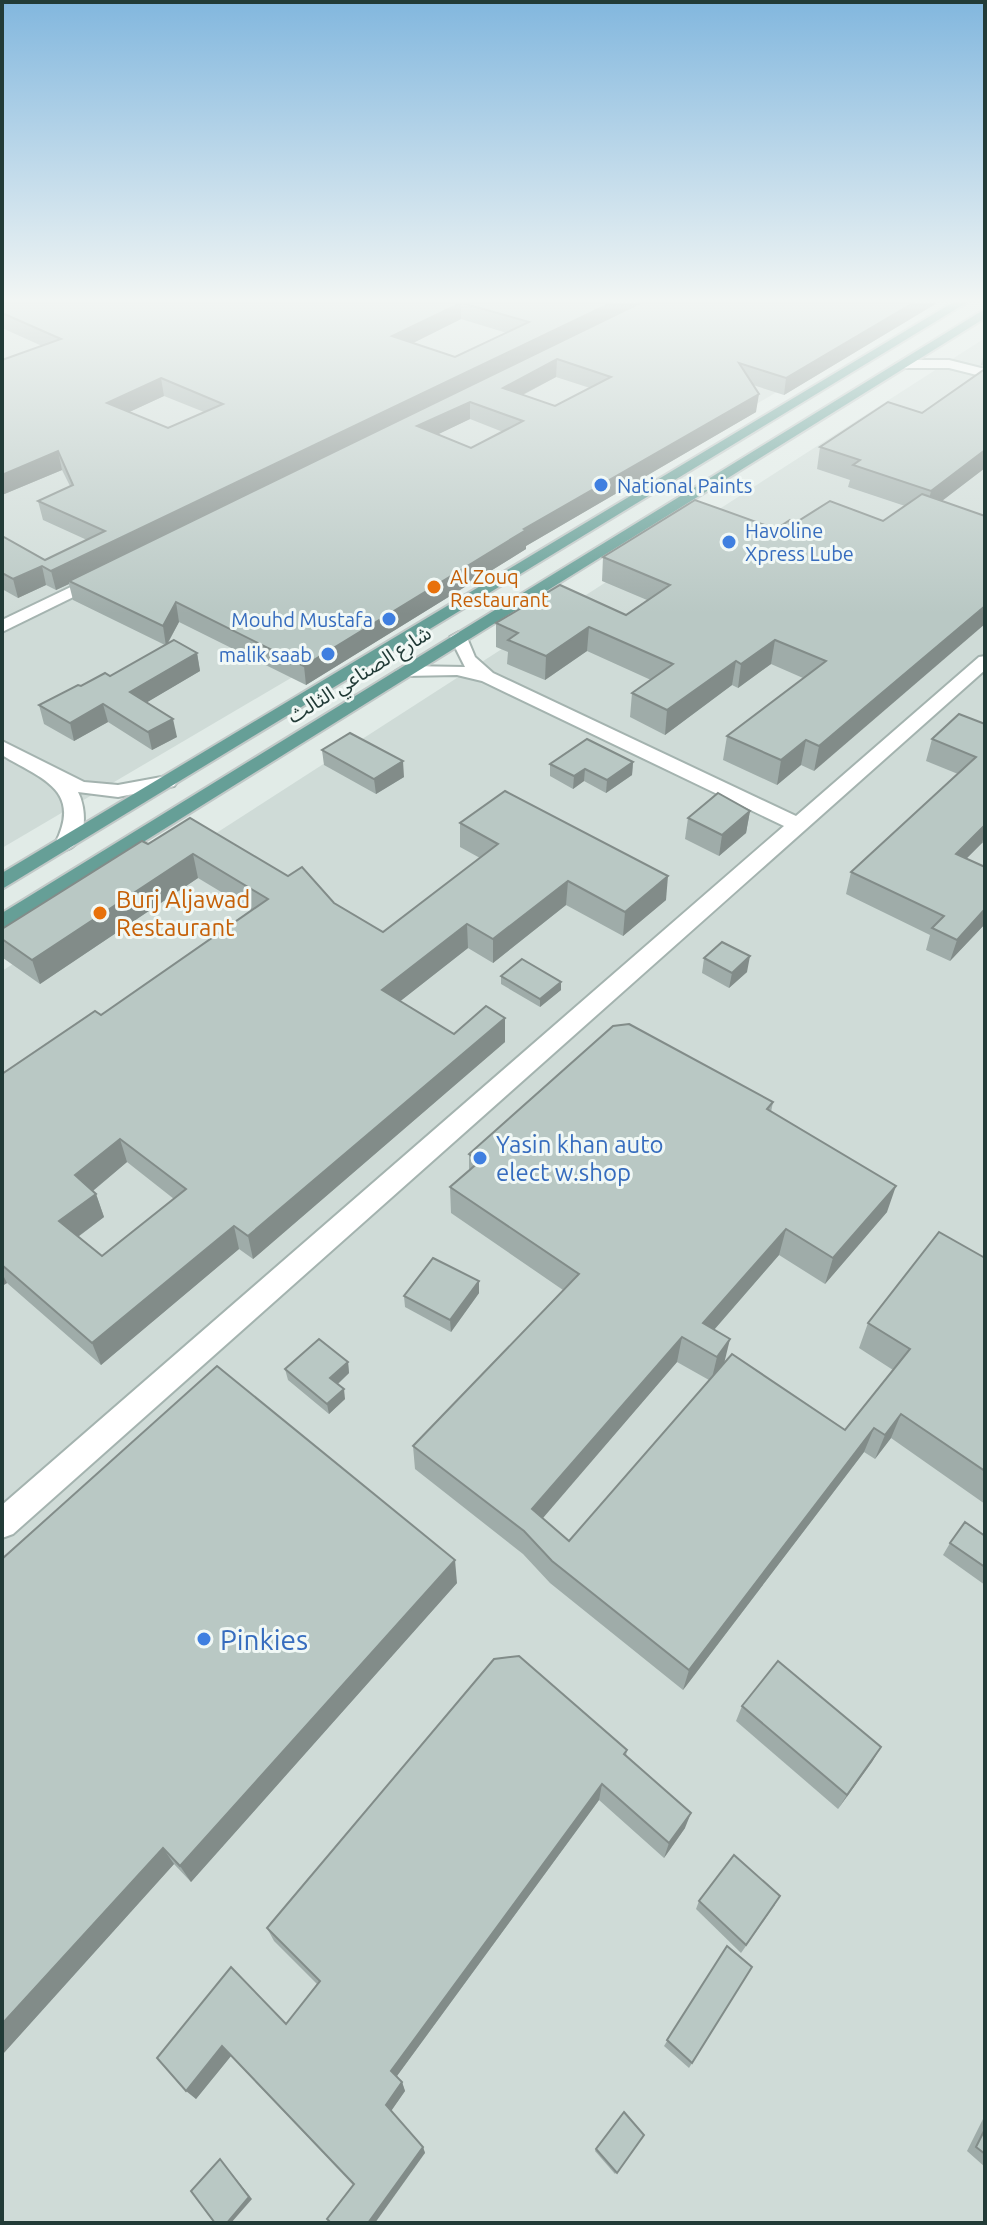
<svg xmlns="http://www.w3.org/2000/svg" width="987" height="2225" font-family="Ubuntu,'Noto Sans Arabic',sans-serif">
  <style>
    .built { fill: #cfdbd7 }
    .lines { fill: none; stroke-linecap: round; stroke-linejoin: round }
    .street-casing { stroke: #a4b3af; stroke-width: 4 }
    .primary-casing { stroke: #c1c8c7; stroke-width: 4 }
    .street { fill: #fff; fill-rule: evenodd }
    .primary { fill: #669f97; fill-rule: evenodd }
    .wall { fill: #9faca9; fill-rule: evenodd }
    .shaded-wall { fill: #828c89 }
    .building { fill: #b9c8c4; stroke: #828c89; stroke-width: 2; fill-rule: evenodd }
    .shop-dot { fill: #3f7fe0; stroke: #f1f8f5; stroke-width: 3 }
    .food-dot { fill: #e8710a; stroke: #f1f8f5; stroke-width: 3 }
    .labels { text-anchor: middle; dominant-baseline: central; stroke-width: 6; stroke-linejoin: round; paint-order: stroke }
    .far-shop-label { font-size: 20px; fill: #366cbe; stroke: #f1f8f5; text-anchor: start }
    .far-food-label { font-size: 20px; fill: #c56008; stroke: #f1f8f5; text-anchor: start }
    .far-street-label { font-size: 20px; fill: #223b37; stroke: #f1f8f5 }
    .food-label { font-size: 24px; fill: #c56008; stroke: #f1f8f5; text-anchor: start }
    .shop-label { font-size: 24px; fill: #366cbe; stroke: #f1f8f5; text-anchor: start }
    .near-shop-label { font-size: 28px; fill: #366cbe; stroke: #f1f8f5; text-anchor: start }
  </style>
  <rect width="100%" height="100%" fill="#e1ebe7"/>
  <!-- built -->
  <g class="built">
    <polygon points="2,303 928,303 2,848"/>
    <polygon points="985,338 985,2223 2,2223 2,971"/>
  </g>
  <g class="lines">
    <!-- street casing -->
    <g class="street-casing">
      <g id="street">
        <polygon points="949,360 985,369 985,377 949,368 903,368 896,364 903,360"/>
        <polygon points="100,573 106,575 106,581 2,632 2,620"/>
        <polygon points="459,632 465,633 475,657 493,673 796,816 979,657 985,656 985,670 13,1534 2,1538 2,1505 784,826 482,681 457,675 405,676 396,671 405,666 465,667 450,637"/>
        <path d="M2,741L84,782L118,785L167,776L177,782L174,786L118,797L78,792C87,809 88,844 65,850L55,844C83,789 41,779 2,755Z"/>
      </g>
    </g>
    <!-- primary casing -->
    <g class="primary-casing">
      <g id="primary">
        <polygon points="952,303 966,303 2,889 2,873"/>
        <polygon points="985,309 985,318 2,930 2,913"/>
      </g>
    </g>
    <!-- street -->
    <use href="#street" class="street"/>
    <!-- primary -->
    <use href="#primary" class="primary"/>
  </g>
  <!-- wall -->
  <g class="wall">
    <path d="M2,303H937L784,395L753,385L756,412L526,546V549L306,685L179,622L168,643L197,653L200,671L147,702L177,737L152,750L108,722L74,741L44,724L39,705L81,686L110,676L165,645L73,600L69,584L56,590L46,585L18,598L2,589V536L45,560L87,540L43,520L38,501L70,486L62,470L2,495V360L42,346L2,328ZM461,319L507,333L455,357L413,343ZM556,377L590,388L555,406L523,395ZM164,396L204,412L168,428L129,412ZM470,419L503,432L471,448L438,434Z"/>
    <polygon points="985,350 985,366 981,365"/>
    <polygon points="985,369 985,468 942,501 814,771 801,765 777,785 723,760 727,736 803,678 771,664 738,688 732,685 665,735 630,717 632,693 651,680 587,651 545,680 507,664 508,652 496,647 496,623 626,615 647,600 602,581 603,557 776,529 795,523 883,521 905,506 848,487 850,480 817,469 820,447 922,413"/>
    <polygon points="985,724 985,844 982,843 966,859 985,867 985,924 950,961 926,950 930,935 846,894 851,872 958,774 926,761 932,739"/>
    <polygon points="322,750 404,777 376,794 324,765"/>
    <polygon points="633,762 632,775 606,793 584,781 573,789 550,776 550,764"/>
    <polygon points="750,811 746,833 719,856 685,839 688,818"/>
    <path d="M190,818L383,932L480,858L460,847V823L666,900L623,936L566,905L493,963L468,948L400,1001L454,1034L505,1042L253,1259L239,1249L101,1365L7,1283L2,1286V1074L101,1015L251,910L198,878L40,984L3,958L2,929L148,844ZM127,1162L174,1199L102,1256L78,1237L104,1217L96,1194L93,1191Z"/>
    <polygon points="704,958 747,972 729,988 702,973"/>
    <polygon points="501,976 561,982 561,990 540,1007 501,984"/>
    <path d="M773,1102L771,1112L887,1212L825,1284L779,1255L714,1330L724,1363L845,1430L893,1370L859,1348L868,1323L985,1258V1504L891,1438L875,1459L864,1452L683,1690L550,1583L523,1554L415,1469L413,1446L563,1290L451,1213L450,1187L469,1170V1154ZM677,1362L709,1380L569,1541L542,1518Z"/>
    <polygon points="479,1281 479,1293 451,1332 405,1307 404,1296"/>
    <polygon points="348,1362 349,1373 338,1384 345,1399 329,1414 288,1380 285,1369"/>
    <polygon points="985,1536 985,1585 943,1555 950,1543"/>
    <polygon points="2,1559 457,1583 191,1882 174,1864 2,2055"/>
    <polygon points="742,1706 881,1747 838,1809 736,1721"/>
    <polygon points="627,1750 626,1756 685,1828 664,1858 599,1800 397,2076 402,2082 405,2091 391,2111 423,2147 425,2153 353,2185 231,2056 196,2099 157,2058 286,2024 317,1984 274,1941 267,1928"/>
    <polygon points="699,1901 775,1905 741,1953 696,1909"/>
    <polygon points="727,1946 752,1967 689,2068 664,2046"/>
    <polygon points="985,2115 985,2167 967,2151"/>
    <polygon points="644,2135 615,2174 595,2151 596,2149"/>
  </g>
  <!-- shaded-wall -->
  <g class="shaded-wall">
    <polygon points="461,303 461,319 393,353 392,336"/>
    <polygon points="611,303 644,303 69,581 69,584 56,590 51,571"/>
    <polygon points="913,303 937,303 784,395 786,378"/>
    <polygon points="557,359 556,377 503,405 503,388"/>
    <polygon points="161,378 164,396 110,421 107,403"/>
    <polygon points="759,394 756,412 526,546 526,549 306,685 304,666 524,529"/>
    <polygon points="470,402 470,419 418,444 417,426"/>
    <polygon points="985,450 985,468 926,513 931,491"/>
    <polygon points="58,451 62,470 2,495 2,475"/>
    <polygon points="42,566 46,585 18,598 13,579"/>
    <polygon points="176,602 179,622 166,646 163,626"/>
    <polygon points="985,606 985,624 814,771 819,746"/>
    <polygon points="589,627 587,651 545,680 546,656"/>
    <polygon points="775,640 771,664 738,688 741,664"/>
    <polygon points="197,653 200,671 134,710 130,692"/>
    <polygon points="736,661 732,685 665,735 667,710"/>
    <polygon points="103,704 108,722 74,741 70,723"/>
    <polygon points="173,719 177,737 152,750 148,732"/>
    <polygon points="806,740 801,765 777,785 781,760"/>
    <polygon points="403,761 404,777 376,794 374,779"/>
    <polygon points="633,762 632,775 606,793 607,780"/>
    <polygon points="585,769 584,781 573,789 574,776"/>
    <polygon points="750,811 746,833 719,856 722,835"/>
    <polygon points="985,825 985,833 982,843 949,876 956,854"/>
    <polygon points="193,854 198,878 40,984 32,960"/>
    <polygon points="668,876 666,900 623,936 625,912"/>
    <polygon points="568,881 566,905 493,963 493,939"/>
    <polygon points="985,909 985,924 950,961 957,940"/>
    <polygon points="467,924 468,948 384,1014 382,990"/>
    <polygon points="750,956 747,972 729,988 732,973"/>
    <polygon points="561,982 561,990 540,1007 540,999"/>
    <polygon points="505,1018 505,1042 253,1259 248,1236"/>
    <polygon points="120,1139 127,1162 83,1199 75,1175"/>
    <polygon points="896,1186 887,1212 825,1284 833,1258"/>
    <polygon points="96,1194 104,1217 68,1244 59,1221"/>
    <polygon points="234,1226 239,1249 101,1365 92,1343"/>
    <polygon points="786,1229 779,1255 699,1347 703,1323"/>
    <polygon points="2,1273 7,1283 2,1286"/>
    <polygon points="479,1281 479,1293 451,1332 450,1320"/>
    <polygon points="682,1337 677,1362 531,1532 532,1509"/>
    <polygon points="730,1339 724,1364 711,1382 717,1357"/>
    <polygon points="348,1362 349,1373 332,1389 330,1378"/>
    <polygon points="344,1389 345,1399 329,1414 327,1404"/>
    <polygon points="901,1414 891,1438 875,1459 885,1435"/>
    <polygon points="874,1428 864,1452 683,1690 689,1670"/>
    <polygon points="455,1560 457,1583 191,1882 180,1866"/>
    <polygon points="881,1747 872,1762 838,1809 847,1795"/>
    <polygon points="602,1784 599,1800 394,2080 391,2071"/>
    <polygon points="691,1813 685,1828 664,1858 669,1843"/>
    <polygon points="163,1848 174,1864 2,2055 2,2024"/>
    <polygon points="222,2046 231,2056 196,2099 186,2091"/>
    <polygon points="402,2082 405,2091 389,2114 386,2105"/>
    <polygon points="423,2147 425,2153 375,2223 368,2223"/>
    <polygon points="220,2159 252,2199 231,2223 227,2223"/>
  </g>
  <!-- building -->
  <g class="building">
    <path d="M2,303H461L392,336L455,357L529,322L462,303H611L51,571L42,566L13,579L2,573V536L45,560L105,531L38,501L73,485L58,451L2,475V360L61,339L2,313ZM161,378L223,404L168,428L107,403Z"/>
    <path d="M640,303H913L786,378L739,363L759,394L524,529L526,530L304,666L176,602L163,626L69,581ZM557,359L611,377L555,406L503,388ZM470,402L523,421L471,448L417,426Z"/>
    <polygon points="985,369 985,450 931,491 853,465 860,460 820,447 888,402 922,413"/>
    <polygon points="922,494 985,516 985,606 819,746 806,740 781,760 727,736 826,661 775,640 741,664 736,661 667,710 632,693 673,664 589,627 546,656 508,640 518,633 496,623 560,585 626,615 670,585 603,557 695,500 776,529 790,520 795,523 830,501 883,521"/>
    <polygon points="174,640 197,653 130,692 173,719 148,732 103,704 70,723 39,705 78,685 81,686 105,673 110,676"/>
    <polygon points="959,714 985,724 985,825 956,854 985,867 985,909 957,940 932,928 944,916 851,872 976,757 932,739"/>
    <polygon points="350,733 403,761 374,779 322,750"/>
    <polygon points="587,739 633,762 607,780 585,769 574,776 550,764"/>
    <path d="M505,791L668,876L625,912L568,881L493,939L467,924L382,990L454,1034L486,1006L505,1018L248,1236L234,1226L92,1343L2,1265V1074L95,1011L101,1015L268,899L193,854L32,960L2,939V929L142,841L148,844L190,818L288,876L302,867L334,903L383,932L498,844L460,823ZM120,1139L186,1189L102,1256L59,1221L96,1194L75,1175Z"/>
    <polygon points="718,793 750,811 722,835 688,818"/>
    <polygon points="722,942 750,956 732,973 704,958"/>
    <polygon points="522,959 561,982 540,999 501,976"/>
    <polygon points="629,1024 773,1102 767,1109 896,1186 833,1258 786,1229 703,1323 730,1339 717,1357 682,1337 532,1509 569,1541 732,1354 845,1430 910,1349 868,1323 939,1232 985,1258 985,1471 901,1414 885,1435 874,1428 689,1670 552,1561 524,1531 413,1446 579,1274 450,1187 480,1161 469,1154 613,1026"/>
    <polygon points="433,1258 479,1281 450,1320 404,1296"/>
    <polygon points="319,1339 348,1362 330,1378 344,1389 327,1404 285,1369"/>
    <polygon points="217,1366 455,1560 180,1866 163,1848 2,2024 2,1559"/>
    <polygon points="965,1522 985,1536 985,1567 950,1543"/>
    <polygon points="519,1656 627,1750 624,1754 691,1813 669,1843 602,1784 391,2071 402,2082 386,2105 423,2147 368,2223 331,2223 327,2219 354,2184 222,2046 186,2091 157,2058 231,1967 286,2024 320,1981 267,1928 494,1659"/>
    <polygon points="778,1661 881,1747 847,1795 742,1706"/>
    <polygon points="734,1855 780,1896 746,1945 699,1901"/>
    <polygon points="727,1946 752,1967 692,2063 667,2040"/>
    <polygon points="624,2112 644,2135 617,2173 596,2149"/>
    <polygon points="985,2129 985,2154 976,2147"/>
    <polygon points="220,2159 249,2197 227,2223 215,2223 191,2191"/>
  </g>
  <!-- sky -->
  <linearGradient id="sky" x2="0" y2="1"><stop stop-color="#82b7de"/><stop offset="0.49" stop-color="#f2f6f4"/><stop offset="1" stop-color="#f2f6f4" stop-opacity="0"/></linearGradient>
  <rect width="987" height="614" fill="url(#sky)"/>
  <!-- markers -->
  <g class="shop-dot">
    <circle cx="601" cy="485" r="8"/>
    <circle cx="729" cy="542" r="8"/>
    <circle cx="389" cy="619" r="8"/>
    <circle cx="328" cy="654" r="8"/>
    <circle cx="480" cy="1158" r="8"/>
    <circle cx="204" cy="1639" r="8"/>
  </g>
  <g class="food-dot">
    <circle cx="434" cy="587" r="8"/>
    <circle cx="100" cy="913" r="8"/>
  </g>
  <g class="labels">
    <!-- far-shop labels -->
    <g class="far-shop-label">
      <text x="617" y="485">National Paints</text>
      <text x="745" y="530">Havoline<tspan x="745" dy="23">Xpress Lube</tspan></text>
      <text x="373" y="619" text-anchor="end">Mouhd Mustafa</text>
      <text x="312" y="654" text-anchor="end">malik saab</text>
    </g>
    <!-- far-food labels -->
    <g class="far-food-label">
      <text x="450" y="576">Al Zouq<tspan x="450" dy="23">Restaurant</tspan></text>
    </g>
    <!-- far-street labels -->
    <g class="far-street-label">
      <text transform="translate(359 674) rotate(-32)">شارع الصناعي الثالث</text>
    </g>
    <!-- food labels -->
    <g class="food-label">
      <text x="116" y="899">Burj Aljawad<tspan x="116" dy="28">Restaurant</tspan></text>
    </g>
    <!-- shop labels -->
    <g class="shop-label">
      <text x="496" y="1144">Yasin khan auto<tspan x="496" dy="28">elect w.shop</tspan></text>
    </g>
    <!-- near-shop labels -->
    <g class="near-shop-label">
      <text x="220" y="1639">Pinkies</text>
    </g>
  </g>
  <!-- border -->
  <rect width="987" height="2225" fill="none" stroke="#223b37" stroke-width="8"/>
</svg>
